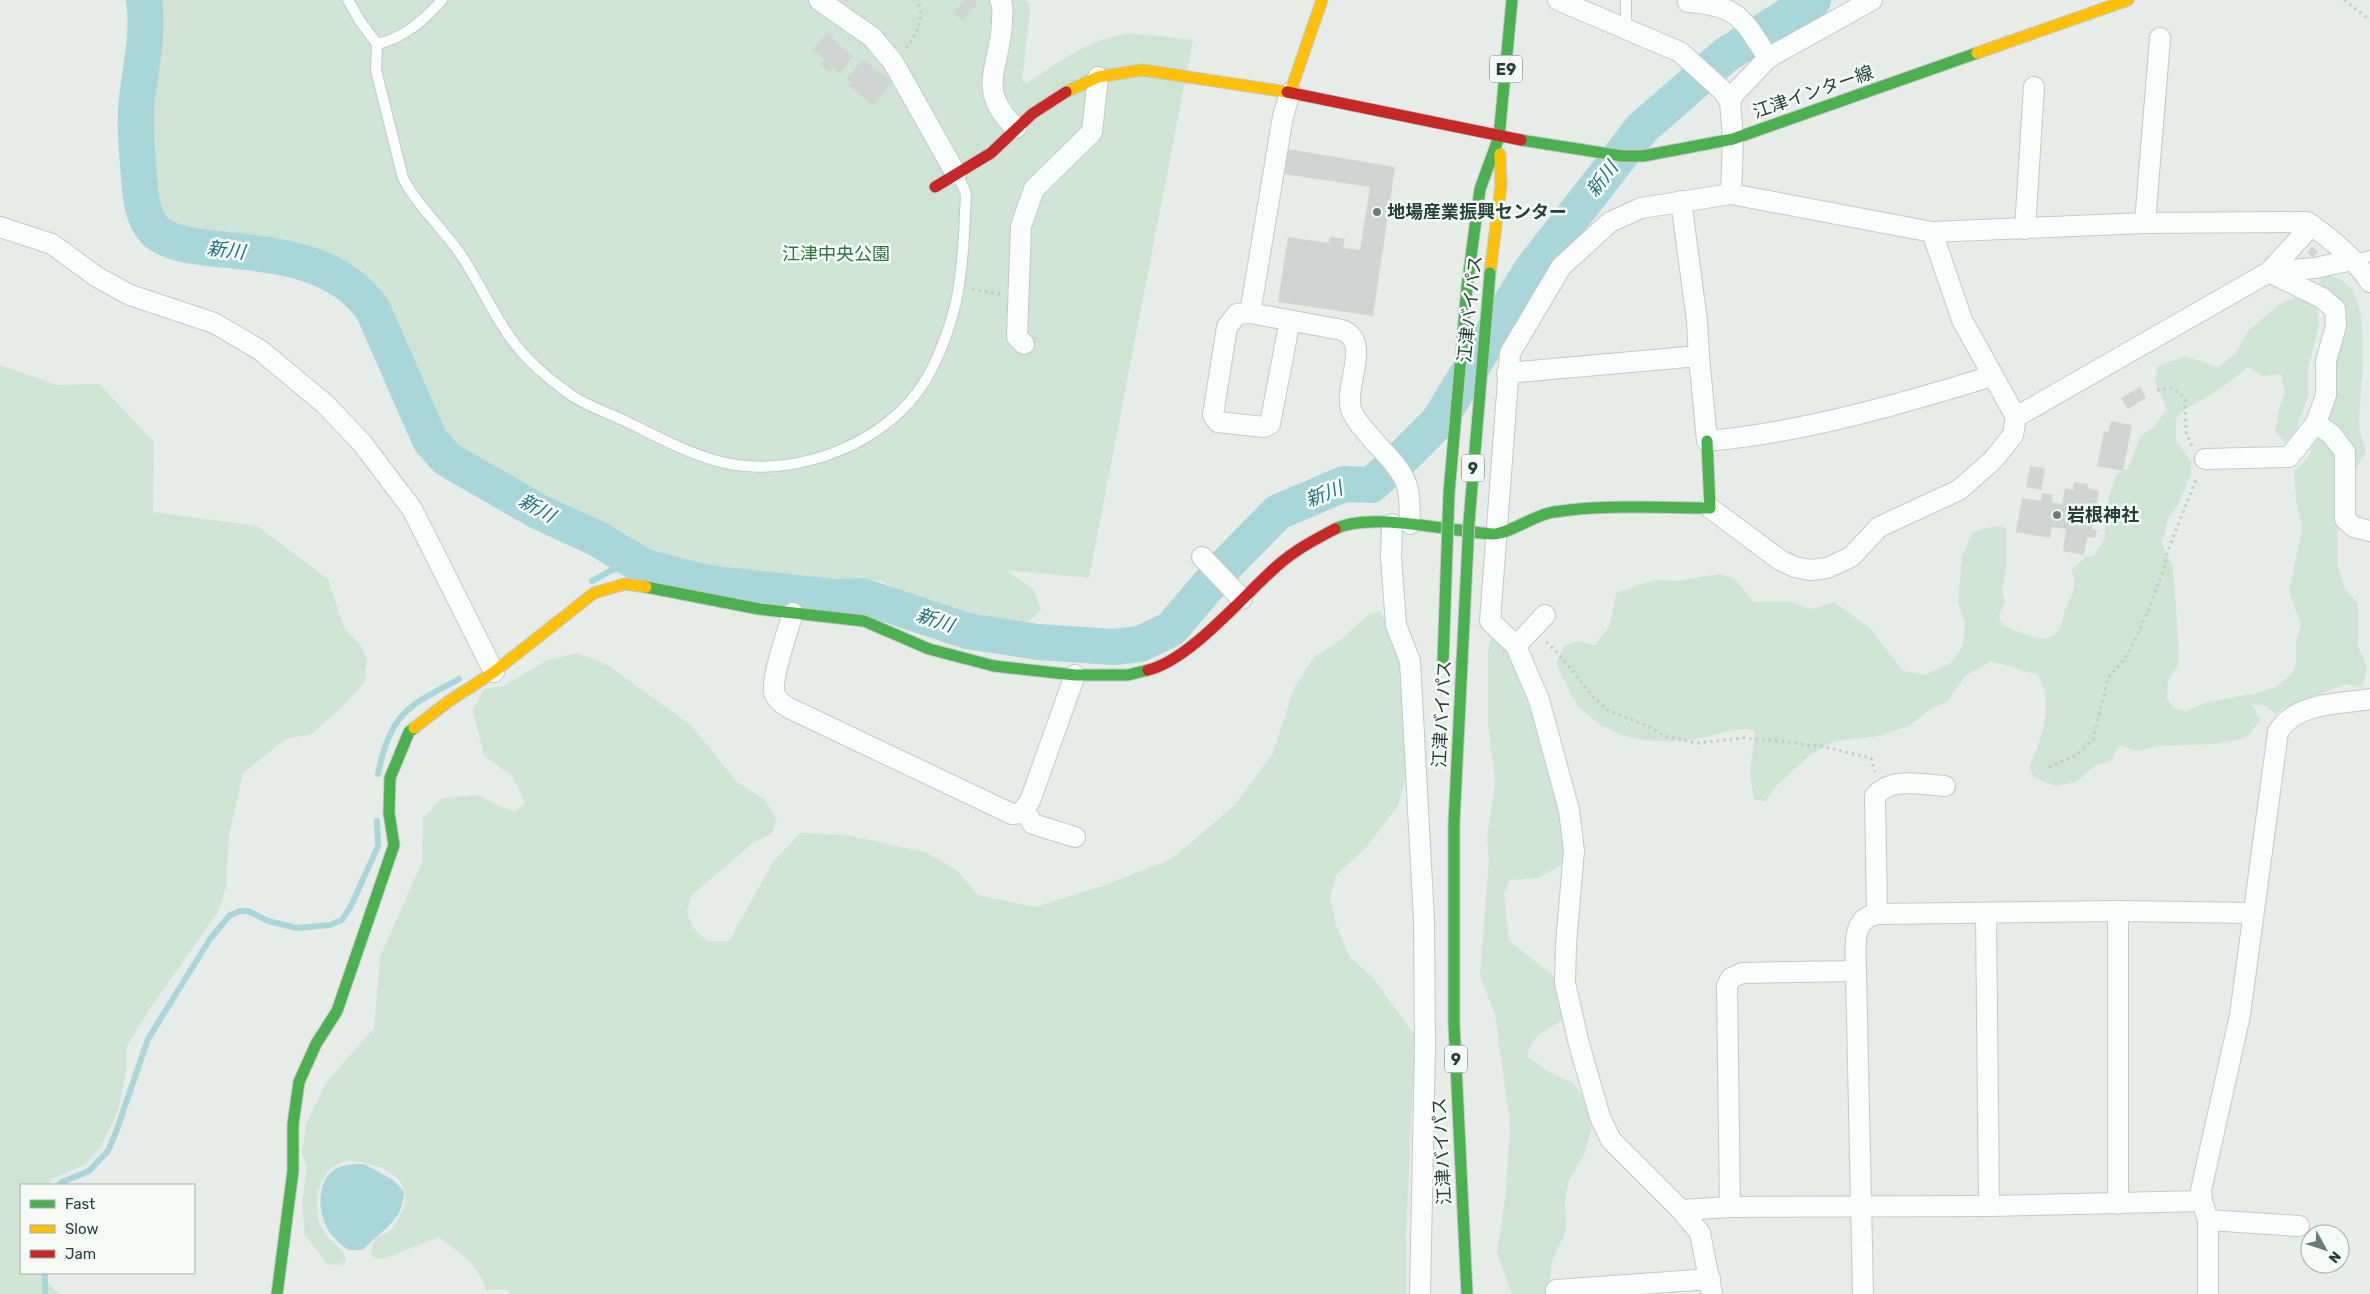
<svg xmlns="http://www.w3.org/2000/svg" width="2370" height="1294" font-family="Rubik,'Noto Sans JP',sans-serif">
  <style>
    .green { fill: #d0e4d5 }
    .water { fill: #a9d6d8 }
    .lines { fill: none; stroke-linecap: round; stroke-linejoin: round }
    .stream { stroke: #a9d6d8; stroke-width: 6 }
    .river { stroke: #a9d6d8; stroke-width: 36 }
    .building { fill: #d0d4d2 }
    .lane-casing { stroke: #c4c9c6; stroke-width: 12 }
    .street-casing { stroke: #c4c9c6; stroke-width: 22 }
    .fast-casing { stroke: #c2c9c6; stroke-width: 13 }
    .slow-casing { stroke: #c2c9c6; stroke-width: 13 }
    .jam-casing { stroke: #c2c9c6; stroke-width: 13 }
    .path { stroke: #c2cbc7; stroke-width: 3; stroke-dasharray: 2.5 4; stroke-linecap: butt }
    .lane { stroke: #fbfcfc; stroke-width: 10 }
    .street { stroke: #fbfcfc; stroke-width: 20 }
    .fast { stroke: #4caf50; stroke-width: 11 }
    .slow { stroke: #ffc107; stroke-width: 11 }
    .jam { stroke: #c62828; stroke-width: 11 }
    .fast-bridge-casing { stroke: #c2cac7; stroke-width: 13; stroke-linecap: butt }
    .fast-bridge { stroke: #4caf50; stroke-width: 11 }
    .poi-dot { fill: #687c74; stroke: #f5faf7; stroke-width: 2 }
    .labels { text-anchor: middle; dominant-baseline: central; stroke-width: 5; stroke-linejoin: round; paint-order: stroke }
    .shield { fill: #f5faf7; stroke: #63776f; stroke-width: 1 }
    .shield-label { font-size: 16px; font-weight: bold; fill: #243f35 }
    .street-label { font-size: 18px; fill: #243f35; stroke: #f5faf7 }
    .poi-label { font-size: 18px; font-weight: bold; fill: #243f35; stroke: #f5faf7; text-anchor: start }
    .park-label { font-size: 18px; fill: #2f7544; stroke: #f5faf7 }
    .water-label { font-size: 19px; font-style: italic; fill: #1f737a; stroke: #f5faf7 }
  </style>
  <rect width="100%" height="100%" fill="#e7ece9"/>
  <!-- green -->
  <g class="green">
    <path d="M158,0H1024L1029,2L1030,13L1022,80L1027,83C1055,64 1097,34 1131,34C1151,34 1173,38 1193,40L1089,578L1005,570L1033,589L1041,609L1022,628L990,629L953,618L913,602L882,581L724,574L663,565L461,459L436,435L399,345L376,297L348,268L315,253L286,245L192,241L163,224L153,206L148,174L152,74L163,29Z"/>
    <path d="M2322,274C2337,276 2340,278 2352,289C2370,319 2361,382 2359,422C2359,431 2363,442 2366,452L2352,475L2338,517V568L2345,589L2358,604V645L2367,669L2362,687L2346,684L2286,707L2275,714L2266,706L2251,704L2261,720L2246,738L2214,744L2160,746L2137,751L2119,745L2111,761L2096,765L2076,782L2057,786L2034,778L2029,766C2040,745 2049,718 2045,693C2045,688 2040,681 2038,675L1991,661L1965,676L1947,702L1929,710L1909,726L1874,737L1834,741L1809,756L1775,787L1766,801L1754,800L1750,773L1755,731C1736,726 1719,735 1700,738C1658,746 1614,741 1582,710C1572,700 1563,676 1556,664L1564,646L1577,641L1595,645L1610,626L1616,593L1654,580L1676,581L1718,574L1734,578L1754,602H1792L1811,609L1834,602L1870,628L1903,671L1925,675L1951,663L1963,645L1965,624L1958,603L1962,557L1972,532L1996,526L2006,528V569L2002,592L2005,602L1999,616L2002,625C2016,630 2045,647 2057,632C2062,627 2063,616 2065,610C2073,591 2077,591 2072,569L2086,557L2094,556L2105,538L2104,513L2116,475L2128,468L2141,435L2153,428L2167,409L2155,381L2158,366L2185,356L2218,367L2236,353L2248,331L2280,304L2295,298L2308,301L2317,309L2319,325L2308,369V397L2295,432L2285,443L2275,431L2279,409L2285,392L2281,374L2263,376L2248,367L2220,389L2181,412L2176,419V439L2191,462V474L2179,503L2168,520L2162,544L2173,567L2178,635L2179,664L2168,681L2167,699L2174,708L2185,711L2208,702L2257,693L2276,687L2291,674L2296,665V644L2301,625L2289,591L2302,529L2296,500L2294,472L2310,455L2312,440L2333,397L2336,355L2333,296L2319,283Z"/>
    <polygon points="0,365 57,385 99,384 154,442 153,512 257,526 328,579 345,630 360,644 367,660 364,683 342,707 312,734 286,739 243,773 229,837 226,887 218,912 147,1013 126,1048 126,1072 118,1111 101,1146 85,1165 51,1179 49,1185 21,1185 21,1273 39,1273 60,1294 0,1294"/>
    <path d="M1380,611L1388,625L1402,669L1407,771L1398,806L1365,849L1336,875L1330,896L1336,925L1350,957L1374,979L1415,1036L1406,1236V1294H511L506,1289L487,1290C472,1257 465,1258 439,1237L383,1259L373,1257C371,1252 370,1248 373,1243C377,1234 385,1235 391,1230C394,1227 397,1220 399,1217C421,1180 381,1162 349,1161C340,1161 332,1167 327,1173C316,1187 313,1212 322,1228C328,1241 344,1246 346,1261L340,1265L327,1264L305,1235L302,1204L307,1166L302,1154L306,1123L326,1083L374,1028L380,957L422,862L423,818L442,798L479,795L497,805L515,812L525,802L512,776L484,756L473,710L484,689L503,686L546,661L577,653L606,664L691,725L737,782L765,800L777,819L771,834L753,843L692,895L687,913L692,926L707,941H729L773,862L800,833L847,835L925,852L958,871L978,895L1035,907L1105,885L1171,859L1234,806L1273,753L1294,688L1314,657L1341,640L1369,614Z"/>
    <path d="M1494,638L1503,646L1521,669L1528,704L1549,759L1570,846L1561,865L1539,878L1510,880L1504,893L1509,941L1552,974L1563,1003L1564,1019C1548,1030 1528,1036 1528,1057L1552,1074L1572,1082L1586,1100L1593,1121L1586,1151L1568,1183L1565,1203L1566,1230L1552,1262L1548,1294H1512L1497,1253L1506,1193L1510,1124L1495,1015L1480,975L1489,859L1487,839L1495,782L1488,725V654L1490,640Z"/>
  </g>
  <!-- water -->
  <path class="water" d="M364,1164L393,1180L404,1191C404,1221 381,1230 363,1250H348C342,1245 335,1240 331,1234C318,1217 315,1183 334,1170C343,1164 354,1164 364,1164Z"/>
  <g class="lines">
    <!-- stream -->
    <g class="stream">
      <polyline points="592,581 623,564 644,567"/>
      <path d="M378,774C391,713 406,707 459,679"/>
      <polyline points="59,1185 62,1182 89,1171 108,1151 116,1132 148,1039 210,939 229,916 240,911 248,911 268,921 297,928 330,925 342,920 351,906 378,846 377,821"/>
      <polyline points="45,1294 45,1273"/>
    </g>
    <!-- river -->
    <path class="river" d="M144,0C149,33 141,65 137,98C134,124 137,151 139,177C140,195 142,217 155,231C167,243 192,246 209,248C267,255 336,256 373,310L430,440L447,459L539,512L598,539L644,567L706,583L834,597L862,596L967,631L1038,642L1114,647L1140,644L1171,629L1224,567L1278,512L1344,484L1371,485L1400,460L1438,422L1532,269L1642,128L1727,54L1813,0"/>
  </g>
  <!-- building -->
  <g class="building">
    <polygon points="964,0 974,0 978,3 963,21 953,13"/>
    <polygon points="827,33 853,57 839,73 833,68 829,72 820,64 824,60 812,49"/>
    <polygon points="863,59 892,82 873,105 848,85 850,82 846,79"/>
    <polygon points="1288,149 1395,167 1373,316 1278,302 1288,237 1329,243 1330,237 1345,239 1343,248 1360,250 1370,187 1284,174"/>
    <polygon points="2312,247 2318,252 2313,257 2307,253"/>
    <polygon points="2140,387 2146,398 2128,409 2121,398"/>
    <polygon points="2111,421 2132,425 2123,471 2097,466 2104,431 2108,432"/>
    <polygon points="2030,466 2045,468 2041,490 2026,487"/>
    <polygon points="2074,482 2088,484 2087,488 2099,491 2092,529 2097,530 2095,538 2087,537 2084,555 2063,551 2066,529 2052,527 2050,538 2016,532 2022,498 2041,501 2042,493 2053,495 2052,502 2062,504 2065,488 2073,490"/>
  </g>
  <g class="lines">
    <!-- lane casing -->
    <g class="lane-casing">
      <g id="lane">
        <path d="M348,0L360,21L377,44L376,70L403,178C417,205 441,227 459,252C483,287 500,332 530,361C542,373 557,385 571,395C587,406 606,412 623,420C659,437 691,456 730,464C800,477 888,442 925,381C940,356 949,330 956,302C962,273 964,243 965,213C965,207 967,198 965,191C963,186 959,180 957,175"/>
        <polyline points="1626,28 1626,0"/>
        <path d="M377,44C404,38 424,20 442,0"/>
        <polyline points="2353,260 2370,256"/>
      </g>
    </g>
    <!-- street casing -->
    <g class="street-casing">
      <g id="street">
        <polyline points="819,0 872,37 893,62 956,174"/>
        <path d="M1000,0C1004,7 1002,15 1002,23C1000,68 975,90 1016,128"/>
        <polyline points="1558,0 1680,52 1721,89 1730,101"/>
        <path d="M1688,2C1737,5 1743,18 1768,58"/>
        <polyline points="1731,194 1733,139 1730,101 1734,94 1768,58 1872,0"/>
        <polyline points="1681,201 1697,321 1699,356"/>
        <polyline points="2145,223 2160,38"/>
        <polyline points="0,227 52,244 97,277 130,295 214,323 260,350 325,404 362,443 412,509 494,672"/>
        <polyline points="2025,229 2034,87"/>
        <polyline points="1932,232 1962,320 2016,417 2269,272 2315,268 2353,260"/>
        <polyline points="1250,313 1283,116 1290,93"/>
        <path d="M1290,320L1270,424L1264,427L1218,422L1213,415L1227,327L1237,314L1250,313L1342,330C1372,342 1344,384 1351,409C1354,419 1362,427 1368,434C1380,449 1399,465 1406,483C1411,495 1409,511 1410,524"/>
        <polyline points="1024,344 1017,337 1021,226 1034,189 1092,132 1098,77"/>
        <path d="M1507,373L1699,356L1707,441C1801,433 1901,404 1992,376"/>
        <polyline points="2316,423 2332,435 2345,452 2345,519 2354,527 2370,531"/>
        <polyline points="2205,459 2289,457 2316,423 2326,395 2326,361 2336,326 2335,309 2322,298 2269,272 2312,225"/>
        <polyline points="1710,508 1780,560 1795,567 1810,570 1827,568 1851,557 1879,527 1959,490 1993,460 2013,435 2016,417"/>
        <polyline points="1392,524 1391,557 1396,625 1410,661 1424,920 1425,1047 1420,1294"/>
        <polyline points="1202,557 1242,599"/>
        <path d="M793,613C788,630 772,675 774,691C775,699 782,704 789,708L1012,814L1021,813L1030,801L1075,675"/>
        <polyline points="1516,646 1545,615"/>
        <polyline points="1024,810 1033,824 1075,837"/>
        <polyline points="2118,911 2118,1204"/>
        <path d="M1877,914L1875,796C1892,776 1922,785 1945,786"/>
        <polyline points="1986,914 1989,1206"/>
        <polyline points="1730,1207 1727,986 1731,978 1742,973 1856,971"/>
        <polyline points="1681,1210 1730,1207 1989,1206 2202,1201"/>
        <polyline points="2208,1220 2299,1226"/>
        <polyline points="1556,1290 1710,1279"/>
        <path d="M1712,1294L1700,1233L1681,1210L1611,1140L1600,1117L1579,1044L1565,983L1566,944L1574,851L1569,810L1539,700L1516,646L1490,621L1510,353L1561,267L1610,222L1641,208L1731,194L1932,232L2145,223L2307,222C2331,239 2354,257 2370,282"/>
        <path d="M1863,1294L1856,971C1856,950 1850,918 1877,914L2118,911L2253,913"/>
        <path d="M2208,1294V1220L2202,1201L2201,1190L2240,1015L2278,732C2295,702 2341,704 2370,699"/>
      </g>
    </g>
    <!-- fast casing -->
    <g class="fast-casing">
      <g id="fast">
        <polyline points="1521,140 1622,156 1643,156 1733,139 1977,53"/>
        <polyline points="1467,287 1480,189 1499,137 1512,0"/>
        <path d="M1335,529C1372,511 1451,532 1493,534C1509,534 1536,514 1554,512C1605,504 1659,508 1710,508L1707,441"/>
        <polyline points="646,587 759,609 864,621 929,649 994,666 1075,675 1128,675 1148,670"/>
        <polyline points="1462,662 1454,823 1454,1024 1467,1294"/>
        <polyline points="277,1294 293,1171 293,1124 299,1082 316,1044 337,1011 394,845 389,813 390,778 409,732 414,728"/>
      </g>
    </g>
    <!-- slow casing -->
    <g class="slow-casing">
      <g id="slow">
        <polyline points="1977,53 2128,0"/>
        <polyline points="1066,92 1098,77 1142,70 1287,92"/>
        <polyline points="1290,93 1322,0"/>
        <polyline points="1490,273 1501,185 1500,154"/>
        <polyline points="414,728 449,701 494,672 594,593 625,584 646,587"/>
      </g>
    </g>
    <!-- jam casing -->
    <g class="jam-casing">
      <g id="jam">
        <polyline points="1287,92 1521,140"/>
        <polyline points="935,187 991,153 1032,114 1066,92"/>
        <path d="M1148,670C1189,661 1244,595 1277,566C1295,550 1314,540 1335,529"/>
      </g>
    </g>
    <!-- path -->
    <g class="path">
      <polyline points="2344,0 2370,20"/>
      <path d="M906,48C917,35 925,18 918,0"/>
      <polyline points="972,289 1000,294"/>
      <polyline points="2157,390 2172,388 2185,398 2186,432 2192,446"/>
      <polyline points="1546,642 1557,652 1594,698 1609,711 1650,727 1664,736 1697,743 1744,738 1780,741 1824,747 1871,758 1875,772"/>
      <polyline points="2049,767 2077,755 2093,739 2108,678 2124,660 2137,636 2149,609 2165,566 2167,553 2197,477"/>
    </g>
    <!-- lane -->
    <use href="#lane" class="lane"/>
    <!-- street -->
    <use href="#street" class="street"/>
    <!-- fast -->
    <use href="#fast" class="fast"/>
    <!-- slow -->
    <use href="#slow" class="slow"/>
    <!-- jam -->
    <use href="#jam" class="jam"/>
    <!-- fast-bridge casing -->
    <g class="fast-bridge-casing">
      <g id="fast-bridge">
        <polyline points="1443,662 1449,493 1467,287"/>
        <polyline points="1462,662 1469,522 1490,273"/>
      </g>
    </g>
    <!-- fast-bridge -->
    <use href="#fast-bridge" class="fast-bridge"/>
  </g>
  <!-- markers -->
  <g class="poi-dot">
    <circle cx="1377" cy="212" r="5"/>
    <circle cx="2057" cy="515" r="5"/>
  </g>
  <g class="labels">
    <!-- shield labels -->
    <g class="shield">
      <rect x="1490" y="55.5" width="32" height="27" rx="4"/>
      <rect x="1462" y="454.5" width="22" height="27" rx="4"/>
      <rect x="1445" y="1045.5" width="22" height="27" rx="4"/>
    </g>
    <g class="shield-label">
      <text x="1506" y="69">E9</text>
      <text x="1473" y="468">9</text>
      <text x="1456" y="1059">9</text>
    </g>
    <!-- street labels -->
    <g class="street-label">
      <text transform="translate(1813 92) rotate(-19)">江津インター線</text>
      <text transform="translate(1470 309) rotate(-84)">江津バイパス</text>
      <text transform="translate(1442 714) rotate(-87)">江津バイパス</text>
      <text transform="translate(1442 1151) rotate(-93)">江津バイパス</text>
    </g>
    <!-- poi labels -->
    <g class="poi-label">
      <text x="1387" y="212">地場産業振興センター</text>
      <text x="2067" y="515">岩根神社</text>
    </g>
    <!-- park labels -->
    <g class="park-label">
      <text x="836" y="254">江津中央公園</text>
    </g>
    <!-- water labels -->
    <g class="water-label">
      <text transform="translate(1602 179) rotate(-52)">新川</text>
      <text transform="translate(226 250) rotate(7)">新川</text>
      <text transform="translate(1324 494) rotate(-21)">新川</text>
      <text transform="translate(537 508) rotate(29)">新川</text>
      <text transform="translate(935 620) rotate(18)">新川</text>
    </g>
  </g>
  <!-- legend -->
  <rect x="20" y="1184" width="175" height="90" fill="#f5faf7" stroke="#a1afa9"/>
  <rect x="30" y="1200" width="25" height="8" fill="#4caf50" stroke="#a1afa9"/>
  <text x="65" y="1209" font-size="15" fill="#243f35">Fast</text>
  <rect x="30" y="1225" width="25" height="8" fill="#ffc107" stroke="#a1afa9"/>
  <text x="65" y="1234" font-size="15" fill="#243f35">Slow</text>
  <rect x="30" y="1250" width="25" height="8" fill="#c62828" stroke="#a1afa9"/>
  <text x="65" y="1259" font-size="15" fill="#243f35">Jam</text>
  <!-- north arrow -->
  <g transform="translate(2325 1249) rotate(130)"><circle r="24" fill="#f5faf7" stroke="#a1afa9"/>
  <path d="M0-4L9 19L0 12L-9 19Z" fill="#687c74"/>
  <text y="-8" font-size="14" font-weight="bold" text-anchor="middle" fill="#243f35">N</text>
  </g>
</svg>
